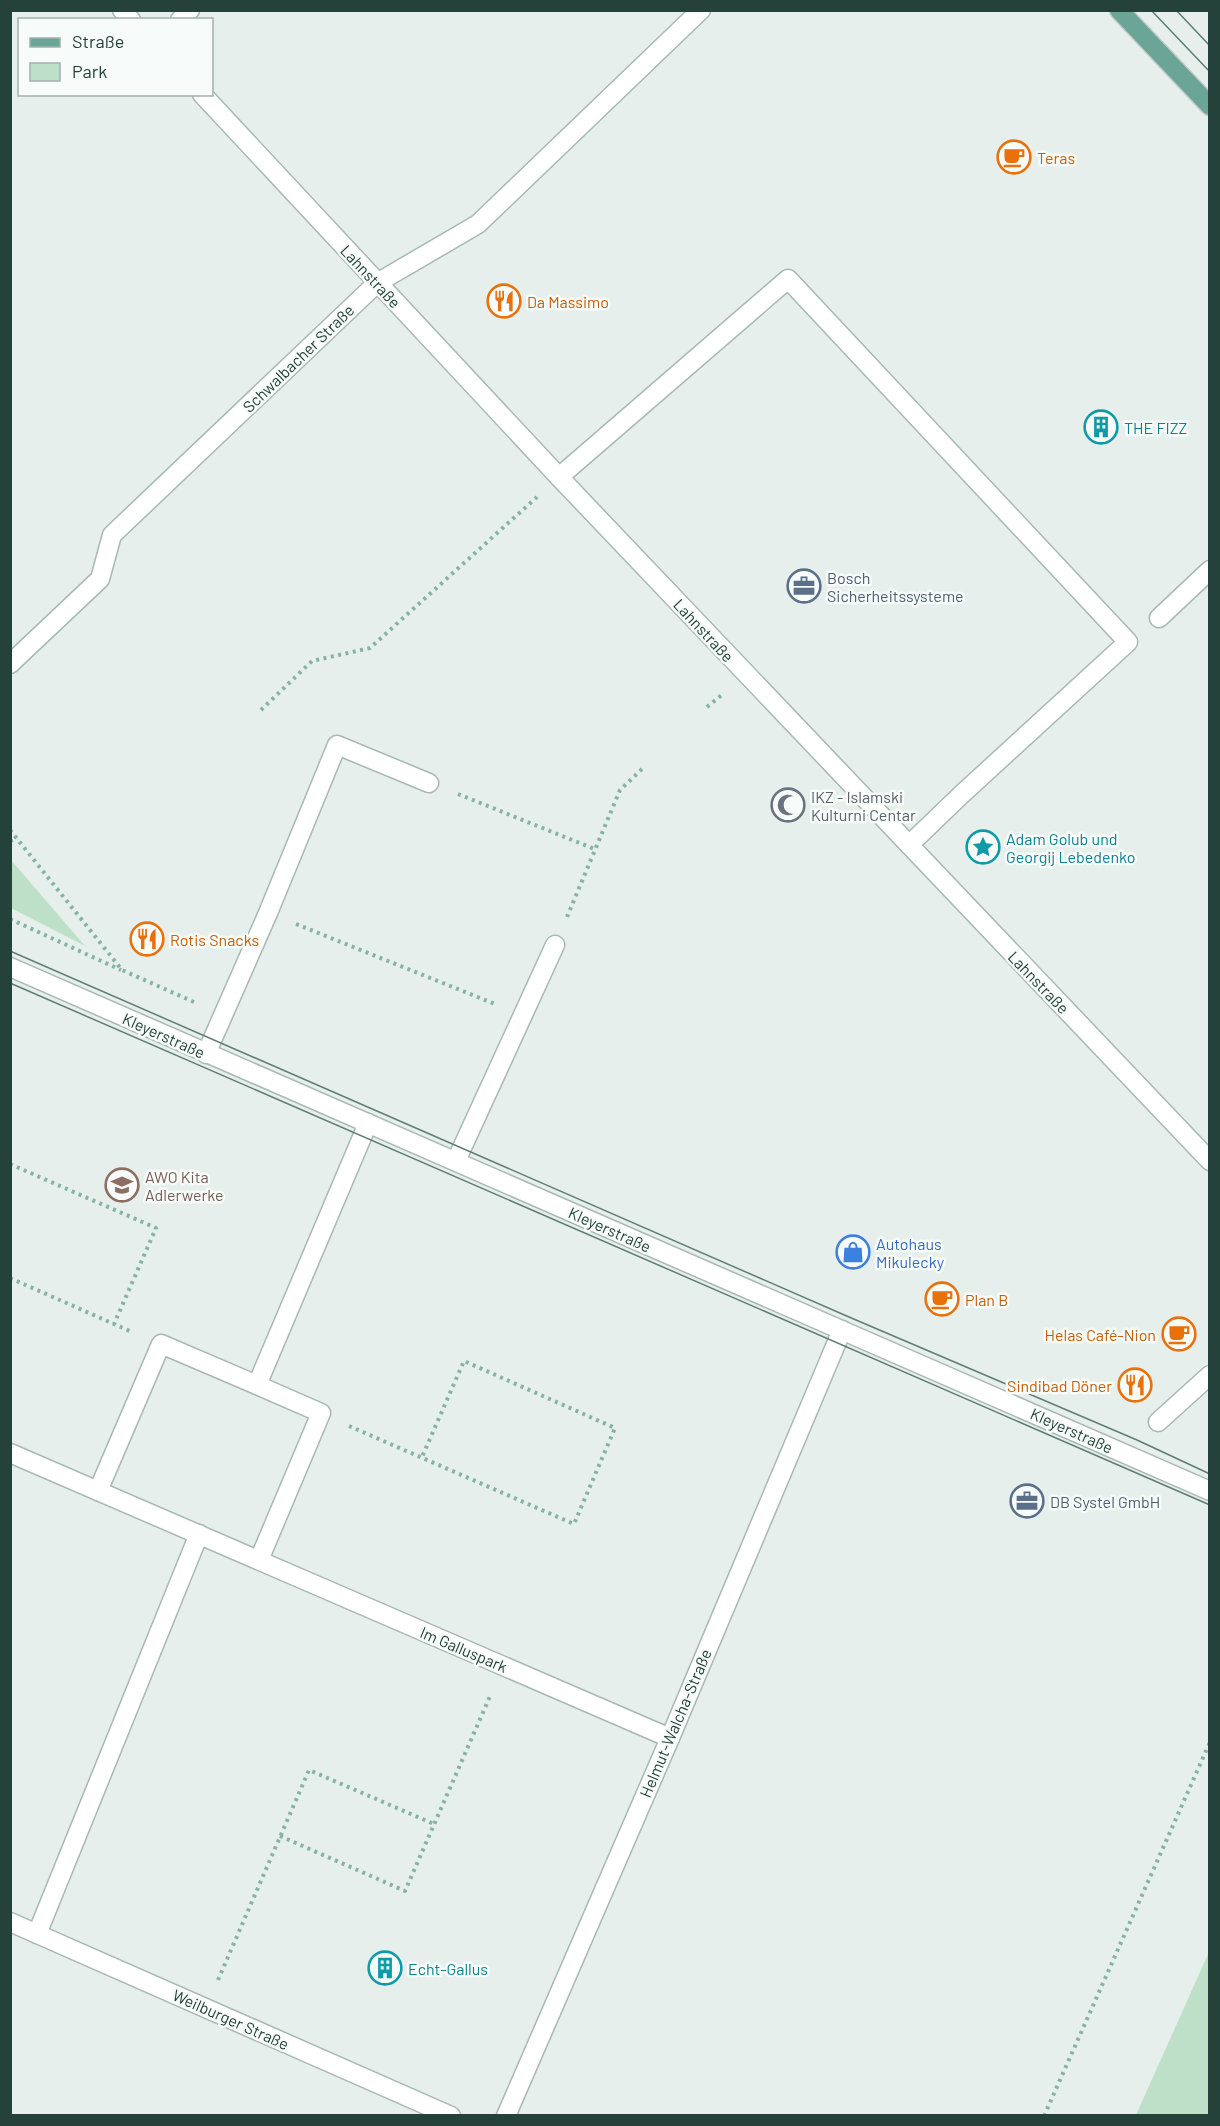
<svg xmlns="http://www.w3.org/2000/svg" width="1220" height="2126" font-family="Barlow,sans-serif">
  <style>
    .green { fill: #bfe0c8 }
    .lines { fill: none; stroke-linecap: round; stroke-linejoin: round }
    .minor-casing { stroke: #a8b8b2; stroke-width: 21 }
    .major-casing { stroke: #c2cac8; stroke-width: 21 }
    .path { stroke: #86b3a5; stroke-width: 4; stroke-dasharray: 3 4.5; stroke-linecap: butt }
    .minor { stroke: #fff; stroke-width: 18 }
    .major { stroke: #6aa596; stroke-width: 18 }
    .tram { stroke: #5f7d75; stroke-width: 1.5 }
    .labels { text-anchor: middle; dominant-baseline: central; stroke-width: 5; stroke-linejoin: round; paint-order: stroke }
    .food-label { font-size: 16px; fill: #c56008; stroke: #f7fbf9; text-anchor: start }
    .street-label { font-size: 16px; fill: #24423a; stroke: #f7fbf9 }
    .culture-label { font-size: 16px; fill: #0d838f; stroke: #f7fbf9; text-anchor: start }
    .service-label { font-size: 16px; fill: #4e5e75; stroke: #f7fbf9; text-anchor: start }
    .worship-label { font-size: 16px; fill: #5b616d; stroke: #f7fbf9; text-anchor: start }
    .education-label { font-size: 16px; fill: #785e54; stroke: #f7fbf9; text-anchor: start }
    .shop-label { font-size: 16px; fill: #366cbe; stroke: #f7fbf9; text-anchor: start }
  </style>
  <rect width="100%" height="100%" fill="#e6efeb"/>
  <!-- green -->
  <g class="green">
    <polygon points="10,860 11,860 85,946 11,908"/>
    <polygon points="1209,1952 1209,2115 1136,2115"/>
  </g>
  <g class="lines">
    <!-- minor casing -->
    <g class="minor-casing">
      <g id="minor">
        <polyline points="122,10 131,20"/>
        <polyline points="180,20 190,10"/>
        <polyline points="202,94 559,477 1210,1161"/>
        <polyline points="559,477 788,279 1128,642 962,794 909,845"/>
        <polyline points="1159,618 1210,570"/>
        <polyline points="10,664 100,579 112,535 377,283 478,224 701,10"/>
        <polyline points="10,967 1210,1491"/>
        <polyline points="206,1054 268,913 337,745 429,783"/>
        <polyline points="456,1161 555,945"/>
        <polyline points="257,1385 321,1413 259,1560"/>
        <polyline points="1158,1422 1210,1375"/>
        <polyline points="10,1453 670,1738"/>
        <polyline points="98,1491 161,1344 257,1385 368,1123"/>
        <polyline points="10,1922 451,2116"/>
        <polyline points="37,1934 199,1534"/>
        <polyline points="506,2116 670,1738 842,1330"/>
      </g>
    </g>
    <!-- major casing -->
    <g class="major-casing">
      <polyline id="major" points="1119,10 1210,106"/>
    </g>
    <!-- path -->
    <g class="path">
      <polyline points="707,707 723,694"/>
      <polyline points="261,710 312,661 370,648 537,497"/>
      <polyline points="458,794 597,850"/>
      <polyline points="10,830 122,970 194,1002"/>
      <polyline points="10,841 17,838"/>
      <polyline points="567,917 620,790 642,769"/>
      <polyline points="10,919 121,970"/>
      <polyline points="296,924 495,1004"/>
      <polyline points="10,1164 156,1228 114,1324"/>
      <polyline points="10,1278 132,1332"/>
      <polyline points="349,1426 574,1524 615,1428 464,1361 422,1457"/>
      <polyline points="280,1836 405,1891 491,1694"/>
      <polyline points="218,1980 309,1770 434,1824"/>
      <polyline points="1044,2116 1210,1742"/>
    </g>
    <!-- minor -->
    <use href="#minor" class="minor"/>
    <!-- major -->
    <use href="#major" class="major"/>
    <!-- tram -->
    <g class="tram">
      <polyline points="1151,10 1210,72"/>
      <polyline points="1176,10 1210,46"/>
      <polyline points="10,951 849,1317 1137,1440 1210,1474"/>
      <polyline points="10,983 1210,1505"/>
    </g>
  </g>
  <!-- icons -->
  <defs>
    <g id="cafe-ring" transform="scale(1.725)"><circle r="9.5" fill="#f7fbf9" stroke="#e8710a" stroke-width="1.5"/><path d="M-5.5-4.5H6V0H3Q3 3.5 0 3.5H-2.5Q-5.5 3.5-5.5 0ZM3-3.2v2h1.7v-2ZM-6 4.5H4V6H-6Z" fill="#e8710a"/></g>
    <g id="restaurant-ring" transform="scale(1.725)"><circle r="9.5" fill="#f7fbf9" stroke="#e8710a" stroke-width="1.5"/><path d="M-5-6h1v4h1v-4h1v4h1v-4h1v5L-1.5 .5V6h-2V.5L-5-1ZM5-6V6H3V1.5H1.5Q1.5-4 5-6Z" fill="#e8710a"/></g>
    <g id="building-ring" transform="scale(1.725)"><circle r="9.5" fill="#f7fbf9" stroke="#0f9aa8" stroke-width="1.5"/><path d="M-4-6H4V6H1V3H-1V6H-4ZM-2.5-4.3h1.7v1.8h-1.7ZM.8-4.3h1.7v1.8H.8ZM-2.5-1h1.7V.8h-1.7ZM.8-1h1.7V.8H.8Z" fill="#0f9aa8"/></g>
    <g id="office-ring" transform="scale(1.725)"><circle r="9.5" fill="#f7fbf9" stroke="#5c6f8a" stroke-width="1.5"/><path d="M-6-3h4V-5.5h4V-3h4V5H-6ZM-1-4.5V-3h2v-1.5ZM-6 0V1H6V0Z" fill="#5c6f8a"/></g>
    <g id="mosque-ring" transform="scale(1.725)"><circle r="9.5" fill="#f7fbf9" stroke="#6b7280" stroke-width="1.5"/><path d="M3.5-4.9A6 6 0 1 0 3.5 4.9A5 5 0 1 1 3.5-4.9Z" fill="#6b7280"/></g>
    <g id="sight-ring" transform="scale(1.725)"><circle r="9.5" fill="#f7fbf9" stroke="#0f9aa8" stroke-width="1.5"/><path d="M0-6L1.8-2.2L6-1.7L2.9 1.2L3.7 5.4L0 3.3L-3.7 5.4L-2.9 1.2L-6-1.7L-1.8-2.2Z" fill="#0f9aa8"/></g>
    <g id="school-ring" transform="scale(1.725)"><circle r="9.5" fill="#f7fbf9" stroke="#8d6e63" stroke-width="1.5"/><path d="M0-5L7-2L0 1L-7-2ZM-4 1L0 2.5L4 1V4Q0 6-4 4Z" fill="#8d6e63"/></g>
    <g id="shop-ring" transform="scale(1.725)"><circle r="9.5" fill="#f7fbf9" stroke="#3f7fe0" stroke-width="1.5"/><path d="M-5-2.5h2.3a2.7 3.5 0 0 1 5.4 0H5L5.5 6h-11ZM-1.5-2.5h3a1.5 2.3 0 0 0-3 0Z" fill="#3f7fe0"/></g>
  </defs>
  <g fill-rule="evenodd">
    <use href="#cafe-ring" x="1014" y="157"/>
    <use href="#restaurant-ring" x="504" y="301"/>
    <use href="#building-ring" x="1101" y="427"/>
    <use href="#office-ring" x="804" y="586"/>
    <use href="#mosque-ring" x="788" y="805"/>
    <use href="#sight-ring" x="983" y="847"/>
    <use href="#restaurant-ring" x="147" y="939"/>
    <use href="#school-ring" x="122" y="1185"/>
    <use href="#shop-ring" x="853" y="1252"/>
    <use href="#cafe-ring" x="942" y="1299"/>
    <use href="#cafe-ring" x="1179" y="1334"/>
    <use href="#restaurant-ring" x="1135" y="1385"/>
    <use href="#office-ring" x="1027" y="1501"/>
    <use href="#building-ring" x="385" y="1968"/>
  </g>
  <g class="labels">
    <!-- food labels -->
    <g class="food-label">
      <text x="1037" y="157">Teras</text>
      <text x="527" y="301">Da Massimo</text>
      <text x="170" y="939">Rotis Snacks</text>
      <text x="965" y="1299">Plan B</text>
      <text x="1156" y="1334" text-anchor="end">Helas Café-Nion</text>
      <text x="1112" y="1385" text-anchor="end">Sindibad Döner</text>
    </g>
    <!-- street labels -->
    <g class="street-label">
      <text transform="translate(371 276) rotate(47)">Lahnstraße</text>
      <text transform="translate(298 358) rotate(-44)">Schwalbacher Straße</text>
      <text transform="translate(704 630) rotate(47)">Lahnstraße</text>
      <text transform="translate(1039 982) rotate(46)">Lahnstraße</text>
      <text transform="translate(164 1035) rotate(24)">Kleyerstraße</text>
      <text transform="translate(610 1229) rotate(24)">Kleyerstraße</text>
      <text transform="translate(1072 1430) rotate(24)">Kleyerstraße</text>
      <text transform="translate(464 1649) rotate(23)">Im Galluspark</text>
      <text transform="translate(675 1723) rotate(-67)">Helmut-Walcha-Straße</text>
      <text transform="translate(231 2019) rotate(24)">Weilburger Straße</text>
    </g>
    <!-- culture labels -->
    <g class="culture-label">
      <text x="1124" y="427">THE FIZZ</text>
      <text x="1006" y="838">Adam Golub und<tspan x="1006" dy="18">Georgij Lebedenko</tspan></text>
      <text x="408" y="1968">Echt-Gallus</text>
    </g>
    <!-- service labels -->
    <g class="service-label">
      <text x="827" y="577">Bosch<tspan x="827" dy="18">Sicherheitssysteme</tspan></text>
      <text x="1050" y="1501">DB Systel GmbH</text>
    </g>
    <!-- worship labels -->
    <g class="worship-label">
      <text x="811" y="796">IKZ - Islamski<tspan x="811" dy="18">Kulturni Centar</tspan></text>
    </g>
    <!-- education labels -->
    <g class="education-label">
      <text x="145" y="1176">AWO Kita<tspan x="145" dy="18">Adlerwerke</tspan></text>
    </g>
    <!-- shop labels -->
    <g class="shop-label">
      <text x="876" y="1243">Autohaus<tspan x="876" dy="18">Mikulecky</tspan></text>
    </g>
  </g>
  <!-- border -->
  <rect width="1220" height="2126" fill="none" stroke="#24423a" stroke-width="24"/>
  <!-- legend -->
  <rect x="18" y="18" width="195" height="78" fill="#f7fbf9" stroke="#a3b1ad" stroke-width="1.5"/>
  <rect x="30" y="38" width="30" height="9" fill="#6aa596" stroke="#a3b1ad" stroke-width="1.5"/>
  <text x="72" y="48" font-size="18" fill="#24423a">Straße</text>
  <rect x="30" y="63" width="30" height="18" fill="#bfe0c8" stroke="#a3b1ad" stroke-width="1.5"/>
  <text x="72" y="78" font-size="18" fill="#24423a">Park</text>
</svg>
